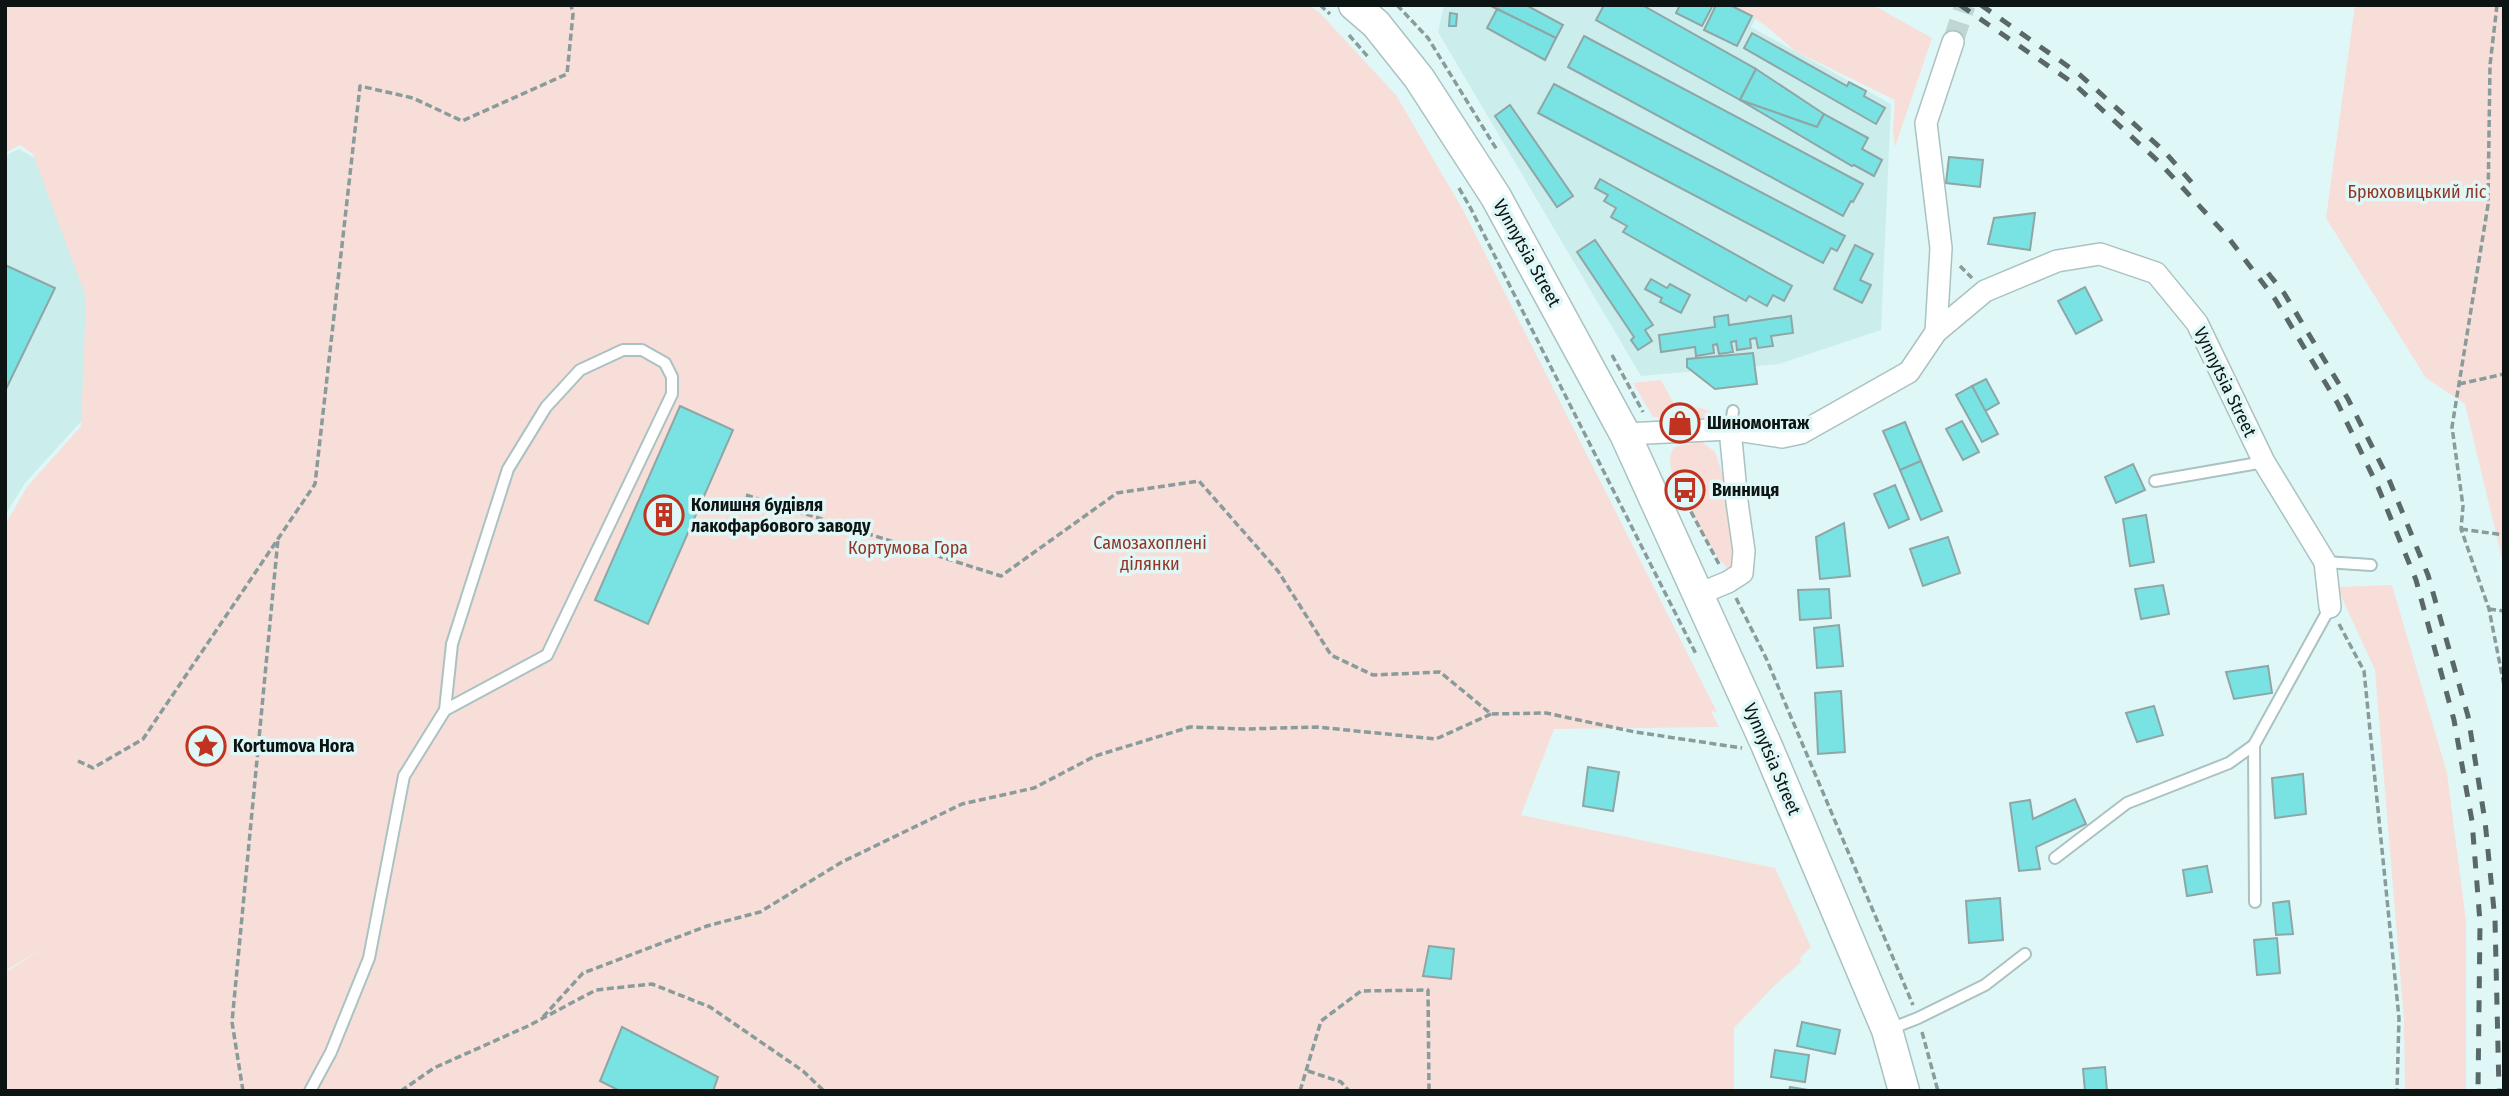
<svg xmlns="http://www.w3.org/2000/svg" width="2509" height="1096" font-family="'Fira Sans Condensed',sans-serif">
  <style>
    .built { fill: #cbedec }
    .green { fill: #f7ded9 }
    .building { fill: #78e3e2; stroke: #8fa6a6; stroke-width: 2 }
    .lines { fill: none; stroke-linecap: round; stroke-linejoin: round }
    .minor-tunnel { stroke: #bfd6d5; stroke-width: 21; stroke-dasharray: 21 10; stroke-linecap: butt }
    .service-casing { stroke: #aac2c1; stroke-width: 14 }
    .minor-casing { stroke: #aac2c1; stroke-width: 24 }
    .secondary-casing { stroke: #aac2c1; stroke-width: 33 }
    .path { stroke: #899b9b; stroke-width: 3.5; stroke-dasharray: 7 3.5; stroke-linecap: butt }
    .service { stroke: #fff; stroke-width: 10 }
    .minor { stroke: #fff; stroke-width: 21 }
    .secondary { stroke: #fff; stroke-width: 30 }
    .rail { stroke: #5a6868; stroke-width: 5; stroke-dasharray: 12 12; stroke-linecap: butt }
    .labels { text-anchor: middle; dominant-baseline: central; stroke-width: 7; stroke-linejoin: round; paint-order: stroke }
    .park-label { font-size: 18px; fill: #923527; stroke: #dff8f7 }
    .street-label { font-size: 18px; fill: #0c1414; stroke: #dff8f7 }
    .poi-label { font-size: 18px; font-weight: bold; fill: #0c1414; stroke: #dff8f7; text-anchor: start }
  </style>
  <rect width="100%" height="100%" fill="#dff8f7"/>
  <!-- built -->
  <g class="built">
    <polygon points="1444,5 1740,5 1757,15 1751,27 1891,104 1881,330 1779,364 1641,376 1438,32"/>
    <polygon points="19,149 163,232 155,340 25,483 5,515 5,156"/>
  </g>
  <!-- green -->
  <g class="green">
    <polygon points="5,5 1308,5 1319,12 1396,95 1463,210 1717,712 1711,711 1719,727 1554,729 1521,815 1775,868 1811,947 1800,958 1801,962 1773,987 1734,1028 1734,1091 5,1091 5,973 43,948 5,971 5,525 27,487 81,426 86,297 33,154 20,145 5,153"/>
    <polygon points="1734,5 1873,5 1932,38 1895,147 1893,130 1895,100 1795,51 1766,26"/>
    <polygon points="2355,5 2504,5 2504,567 2465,404 2426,378 2326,218"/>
    <path d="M1661,380L1674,404C1686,407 1705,406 1714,414L1711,418L1694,421L1653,417L1633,383Z"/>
    <path d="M1701,441L1715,452L1730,497L1738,560L1730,570C1707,552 1685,497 1671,470L1670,456L1674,447Z"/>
    <polygon points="2392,585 2447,773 2466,921 2466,1091 2405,1091 2404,1019 2375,670 2337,587"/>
  </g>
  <!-- building -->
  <g class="building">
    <polygon points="1489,5 1526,5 1563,25 1556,38"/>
    <polygon points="1604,5 1642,5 1756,69 1740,100 1596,20"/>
    <polygon points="1680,5 1713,5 1702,26 1676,13"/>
    <polygon points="1716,5 1730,5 1752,16 1737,46 1704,30"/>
    <polygon points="1497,9 1556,38 1545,60 1487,28"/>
    <polygon points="1450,13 1457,14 1456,26 1449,26"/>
    <polygon points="1752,33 1847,86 1849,82 1866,91 1864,96 1885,108 1876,124 1744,48"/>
    <polygon points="1584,36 1863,184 1853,202 1851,201 1843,216 1568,67"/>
    <polygon points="1756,69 1824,114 1817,127 1740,100"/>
    <polygon points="1554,84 1845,236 1837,251 1831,248 1823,263 1538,113"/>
    <polygon points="1740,100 1817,127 1824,114 1868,138 1862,149 1882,160 1874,176 1854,165 1852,166"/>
    <polygon points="1510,105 1573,196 1557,207 1495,116"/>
    <polygon points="1949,157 1983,160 1980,187 1946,183"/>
    <polygon points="1600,179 1792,286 1784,301 1773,295 1767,306 1749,296 1746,301 1623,232 1627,226 1611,217 1616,208 1604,201 1608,195 1595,188"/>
    <polygon points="2035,213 2030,250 1988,244 1994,218"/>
    <polygon points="1595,240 1653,325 1645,330 1652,341 1638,350 1631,340 1634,337 1577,252"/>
    <polygon points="1855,245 1873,254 1860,280 1871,285 1862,303 1834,289"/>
    <polygon points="5,265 55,288 5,391"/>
    <polygon points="1651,279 1667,288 1670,284 1690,295 1681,313 1660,302 1662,298 1645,289"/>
    <polygon points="2085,287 2102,320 2076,334 2058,301"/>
    <polygon points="1728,315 1729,325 1791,316 1793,333 1771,336 1773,346 1758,348 1756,338 1750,339 1751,348 1737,350 1736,341 1731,342 1733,352 1719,354 1717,344 1713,345 1714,353 1696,356 1695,347 1661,352 1659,335 1715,327 1714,317"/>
    <polygon points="1753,353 1757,384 1715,389 1687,367 1687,359"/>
    <polygon points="1986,379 1999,403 1985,411 1972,386"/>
    <polygon points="1972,386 1998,434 1982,442 1956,395"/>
    <polygon points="680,406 733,430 648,624 595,600"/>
    <polygon points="1962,421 1979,452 1963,460 1946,429"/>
    <polygon points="1905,422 1921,461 1900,470 1883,431"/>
    <polygon points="1921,461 1942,511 1921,520 1900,470"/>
    <polygon points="2133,464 2145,490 2116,503 2105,477"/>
    <polygon points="1895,485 1909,519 1889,528 1874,494"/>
    <polygon points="2146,515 2154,562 2130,566 2123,519"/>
    <polygon points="1844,523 1850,576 1820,579 1816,537"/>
    <polygon points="1948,537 1960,573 1923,586 1910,549"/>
    <polygon points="2163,585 2169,614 2141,619 2135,589"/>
    <polygon points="1829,589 1831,618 1800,620 1798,590"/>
    <polygon points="1839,625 1843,666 1817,668 1814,628"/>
    <polygon points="2268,666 2272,693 2234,699 2226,672"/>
    <polygon points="1841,691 1845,752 1818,754 1815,693"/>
    <polygon points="2154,706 2163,735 2137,742 2126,713"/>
    <polygon points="1588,767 1619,772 1613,811 1583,806"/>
    <polygon points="2303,774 2306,814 2275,818 2272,778"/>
    <polygon points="2075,799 2086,824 2036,847 2040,869 2019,871 2010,803 2030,800 2033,819"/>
    <polygon points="2207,866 2212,892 2187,896 2183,870"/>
    <polygon points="2000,898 2003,940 1969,943 1966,901"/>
    <polygon points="2289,901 2293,934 2276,935 2273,903"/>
    <polygon points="2277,938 2280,973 2257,975 2254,940"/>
    <polygon points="1429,946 1454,949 1451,979 1423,976"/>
    <polygon points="1802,1022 1840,1030 1835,1054 1797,1046"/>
    <polygon points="622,1027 718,1077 713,1091 620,1091 600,1081"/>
    <polygon points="1775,1050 1809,1055 1805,1082 1771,1077"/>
    <polygon points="2105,1067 2107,1091 2085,1091 2083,1069"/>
    <polygon points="1790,1087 1814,1091 1789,1091"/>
  </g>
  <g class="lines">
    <!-- minor-tunnel -->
    <polyline class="minor-tunnel" points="1953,42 1965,5"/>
    <!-- service casing -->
    <g class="service-casing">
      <g id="service">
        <polyline points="1730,429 1733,411"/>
        <polyline points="2155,481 2264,462"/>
        <polyline points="2325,562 2371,565"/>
        <polyline points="2254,745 2255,902"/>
        <polyline points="2055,858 2127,803 2229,763 2254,745 2330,607"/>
        <polyline points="1890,1029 1918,1018 1985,985 2025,954"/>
        <polyline points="310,1091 331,1052 369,958 404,776 445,710 452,644 508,469 546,407 580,370 623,350 642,350 665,363 672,377 672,394 547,655 445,710"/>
      </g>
    </g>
    <!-- minor casing -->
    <g class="minor-casing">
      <g id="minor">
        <polyline points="1936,332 1941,248 1926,123 1953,42"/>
        <polyline points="1625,434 1730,429 1782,437 1801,433 1909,372 1936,332 1985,291 2057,261 2100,254 2156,273 2197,323 2264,462 2325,562 2330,607"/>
        <polyline points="1699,594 1728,582 1742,573 1744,551 1737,502 1730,429"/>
      </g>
    </g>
    <!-- secondary casing -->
    <g class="secondary-casing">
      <polyline id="secondary" points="1354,5 1376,24 1419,78 1496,197 1625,434 1766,744 1887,1030 1904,1091"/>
    </g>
    <!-- path -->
    <g class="path">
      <polyline points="1320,5 1330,14"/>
      <polyline points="1397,5 1428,38 1497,150"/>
      <polyline points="2497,5 2490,65 2488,205 2452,427 2463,506 2461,529 2489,609 2504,685"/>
      <polyline points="1349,35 1369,58"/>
      <polyline points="1459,188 1470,207 1697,656"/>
      <polyline points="1960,266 1972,278"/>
      <polyline points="1612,355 1643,412"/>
      <polyline points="2459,384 2504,374"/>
      <polyline points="1681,493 1720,566"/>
      <polyline points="746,495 1001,576 1117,493 1199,481 1278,571 1331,655 1373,675 1440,672 1491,714 1546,713 1635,732 1742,748"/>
      <polyline points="2461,529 2504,535"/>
      <polyline points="1736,598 1766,658 1913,1005"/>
      <polyline points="2489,609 2504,611"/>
      <polyline points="2339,624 2364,671 2399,1018 2397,1091"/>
      <polyline points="78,761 93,768 143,739 315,484 360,86 413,98 462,121 567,74 573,14 571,5"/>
      <polyline points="543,1017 583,973 707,926 760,912 842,862 962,804 1034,788 1095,756 1190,727 1245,729 1317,727 1436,739 1491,714"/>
      <polyline points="1922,1032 1938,1091"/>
      <polyline points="1308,1071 1341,1082 1349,1091"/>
      <polyline points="243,1091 232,1022 278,539"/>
      <polyline points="401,1091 434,1068 528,1026 596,990 652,984 710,1007 803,1071 824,1091"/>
      <polyline points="1300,1091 1321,1021 1361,991 1428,990 1429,1091"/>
    </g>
    <!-- service -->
    <use href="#service" class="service"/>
    <!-- minor -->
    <use href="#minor" class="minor"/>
    <!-- secondary -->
    <use href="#secondary" class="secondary"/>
    <!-- rail -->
    <g class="rail">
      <polyline points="1960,5 2073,83 2158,161 2227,236 2275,299 2338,404 2378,487 2416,580 2454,720 2472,821 2480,922 2478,1091"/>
      <polyline points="1981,5 2079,74 2164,151 2194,185"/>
      <polyline points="2268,273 2284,293 2348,399 2390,482 2428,575 2468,716 2485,821 2495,920 2499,1091"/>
    </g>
  </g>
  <!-- icons -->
  <defs>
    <g id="shop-ring" transform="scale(2.0125)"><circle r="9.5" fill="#dff8f7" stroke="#bf3320" stroke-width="1.5"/><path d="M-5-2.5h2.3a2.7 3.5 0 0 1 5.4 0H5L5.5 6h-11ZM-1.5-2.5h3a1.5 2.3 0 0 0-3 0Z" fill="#bf3320"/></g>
    <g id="bus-ring" transform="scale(2.0125)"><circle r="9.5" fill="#dff8f7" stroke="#bf3320" stroke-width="1.5"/><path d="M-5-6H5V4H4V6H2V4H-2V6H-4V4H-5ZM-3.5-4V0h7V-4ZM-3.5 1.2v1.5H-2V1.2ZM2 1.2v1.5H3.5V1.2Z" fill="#bf3320"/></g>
    <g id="building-ring" transform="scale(2.0125)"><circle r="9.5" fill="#dff8f7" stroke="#bf3320" stroke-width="1.5"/><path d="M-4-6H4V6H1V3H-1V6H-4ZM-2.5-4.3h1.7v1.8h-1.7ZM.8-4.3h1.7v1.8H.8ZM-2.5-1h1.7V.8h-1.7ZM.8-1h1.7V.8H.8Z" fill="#bf3320"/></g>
    <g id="sight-ring" transform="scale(2.0125)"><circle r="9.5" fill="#dff8f7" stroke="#bf3320" stroke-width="1.5"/><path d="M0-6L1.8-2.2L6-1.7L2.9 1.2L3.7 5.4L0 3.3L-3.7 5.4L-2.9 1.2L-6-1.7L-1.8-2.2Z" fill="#bf3320"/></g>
  </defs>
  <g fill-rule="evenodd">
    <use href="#shop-ring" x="1680" y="423"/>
    <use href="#bus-ring" x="1685" y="490"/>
    <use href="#building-ring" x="664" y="515"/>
    <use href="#sight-ring" x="206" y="746"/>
  </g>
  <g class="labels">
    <!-- park labels -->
    <g class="park-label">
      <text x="2417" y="192">Брюховицький ліс</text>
      <text x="1150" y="543">Самозахоплені<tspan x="1150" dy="21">ділянки</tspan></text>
      <text x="908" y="548">Кортумова Гора</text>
    </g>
    <!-- street labels -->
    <g class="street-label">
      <text transform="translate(1527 253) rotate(61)">Vynnytsia Street</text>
      <text transform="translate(2225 382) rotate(64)">Vynnytsia Street</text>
      <text transform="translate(1772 759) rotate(67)">Vynnytsia Street</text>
    </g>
    <!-- poi labels -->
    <g class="poi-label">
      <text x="1707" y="423">Шиномонтаж</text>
      <text x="1712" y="490">Винниця</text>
      <text x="691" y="505">Колишня будівля<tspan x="691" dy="21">лакофарбового заводу</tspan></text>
      <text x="233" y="746">Kortumova Hora</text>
    </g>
  </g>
  <!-- border -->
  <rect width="2509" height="1096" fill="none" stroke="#0c1414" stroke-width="14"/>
</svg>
